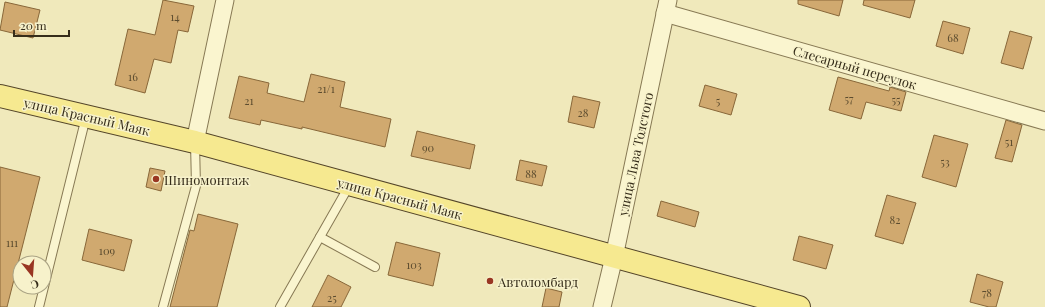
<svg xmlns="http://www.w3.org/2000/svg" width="1045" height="307" font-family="'Playfair Display',serif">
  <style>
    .building { fill: #d0a96f; stroke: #886739 }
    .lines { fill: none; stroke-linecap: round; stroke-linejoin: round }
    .service-casing { stroke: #877954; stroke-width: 10 }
    .minor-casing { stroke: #877954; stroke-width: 19 }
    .primary-casing { stroke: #544529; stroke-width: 24 }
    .service { stroke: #faf5cf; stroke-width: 8 }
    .minor { stroke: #faf5cf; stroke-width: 17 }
    .primary { stroke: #f6e990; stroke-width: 22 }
    .poi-dot { fill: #993622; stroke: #f7f2cb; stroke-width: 1.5 }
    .labels { text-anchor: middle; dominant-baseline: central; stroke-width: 3; stroke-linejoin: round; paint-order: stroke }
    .number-label { font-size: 11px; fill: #5c4c2f }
    .street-label { font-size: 13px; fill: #362d1a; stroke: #f7f2cb }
    .poi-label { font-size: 13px; fill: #362d1a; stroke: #f7f2cb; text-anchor: start }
  </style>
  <rect width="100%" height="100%" fill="#f0e9bb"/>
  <!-- building -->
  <g class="building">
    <polygon points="163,0 194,6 188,32 178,30 171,63 154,59 145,93 115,85 128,29 155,35"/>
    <polygon points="798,0 843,0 839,16 798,4"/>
    <polygon points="864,0 915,0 910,18 863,5"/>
    <polygon points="5,2 40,10 33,38 0,30"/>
    <polygon points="943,21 970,28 963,54 936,46"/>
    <polygon points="1010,31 1032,37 1023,69 1001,63"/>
    <polygon points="311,74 345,82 340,107 391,119 385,147 302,127 302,129 261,120 260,125 229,118 239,76 269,83 267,93 304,102"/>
    <polygon points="838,77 889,91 890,87 906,92 901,111 866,102 861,119 829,110"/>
    <polygon points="705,85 737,94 731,115 699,106"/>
    <polygon points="573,96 600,102 594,128 568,122"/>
    <polygon points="1006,120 1022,125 1012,162 995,158"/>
    <polygon points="417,131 475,145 470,169 411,156"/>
    <polygon points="934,135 968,144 956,187 922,177"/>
    <polygon points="520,160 547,166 542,186 516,180"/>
    <polygon points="0,167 40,177 7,307 0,307"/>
    <polygon points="150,168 165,171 161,191 146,187"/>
    <polygon points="887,195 916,203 903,244 875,236"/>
    <polygon points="661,201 699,212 695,227 657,216"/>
    <polygon points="198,214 238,224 217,307 170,307 190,230 194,231"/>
    <polygon points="89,229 132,240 124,271 82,260"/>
    <polygon points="799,236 833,245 826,269 793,260"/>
    <polygon points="396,242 440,253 433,286 388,275"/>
    <polygon points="977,274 1003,282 996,307 989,307 970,302"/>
    <polygon points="328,275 351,287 341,307 312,307"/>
    <polygon points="546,288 562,292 559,307 542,307"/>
  </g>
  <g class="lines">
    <!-- service casing -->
    <g class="service-casing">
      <g id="service">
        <polyline points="320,237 375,267"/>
        <polyline points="39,307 86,117"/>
        <polyline points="163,307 196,186 195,143"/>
        <polyline points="280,307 349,186"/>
      </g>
    </g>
    <!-- minor casing -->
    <g class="minor-casing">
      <g id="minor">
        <polyline points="665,13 1045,121"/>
        <polyline points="195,142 225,0"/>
        <polyline points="602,307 614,257 668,0"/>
      </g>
    </g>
    <!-- primary casing -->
    <g class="primary-casing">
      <polyline id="primary" points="0,96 195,142 799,307"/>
    </g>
    <!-- service -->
    <use href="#service" class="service"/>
    <!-- minor -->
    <use href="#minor" class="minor"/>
    <!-- primary -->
    <use href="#primary" class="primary"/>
  </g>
  <!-- markers -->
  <g class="poi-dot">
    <circle cx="156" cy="179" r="4"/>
    <circle cx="490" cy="281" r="4"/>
  </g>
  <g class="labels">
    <!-- number labels -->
    <g class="number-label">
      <text x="175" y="16">14</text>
      <text x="953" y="37">68</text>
      <text x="133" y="76">16</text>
      <text x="326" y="88">21/1</text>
      <text x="849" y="98">57</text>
      <text x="896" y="99">55</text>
      <text x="249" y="100">21</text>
      <text x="718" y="100">5</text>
      <text x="583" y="112">28</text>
      <text x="1009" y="141">51</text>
      <text x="428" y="147">90</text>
      <text x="945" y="161">53</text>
      <text x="531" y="173">88</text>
      <text x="895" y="219">82</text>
      <text x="12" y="242">111</text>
      <text x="107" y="250">109</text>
      <text x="414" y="264">103</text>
      <text x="987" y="292">78</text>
      <text x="332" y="297">25</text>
    </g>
    <!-- street labels -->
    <g class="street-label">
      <text transform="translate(855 67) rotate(16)">Слесарный переулок</text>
      <text transform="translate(87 116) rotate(13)">улица Красный Маяк</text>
      <text transform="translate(635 154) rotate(-78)">улица Льва Толстого</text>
      <text transform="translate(400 198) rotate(15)">улица Красный Маяк</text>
    </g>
    <!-- poi labels -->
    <g class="poi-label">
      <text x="164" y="179">Шиномонтаж</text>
      <text x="498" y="281">Автоломбард</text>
    </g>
  </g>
  <!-- north arrow -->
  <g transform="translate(32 275) rotate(163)"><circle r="19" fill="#f7f2cb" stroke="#aaa384"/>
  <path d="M0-3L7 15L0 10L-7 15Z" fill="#993622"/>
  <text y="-6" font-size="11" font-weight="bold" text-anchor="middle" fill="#362d1a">С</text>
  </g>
  <!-- scale -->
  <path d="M14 30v6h55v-6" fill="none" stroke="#362d1a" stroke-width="2"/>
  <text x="20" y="30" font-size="12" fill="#362d1a" stroke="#f7f2cb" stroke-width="3" paint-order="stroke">20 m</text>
</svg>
